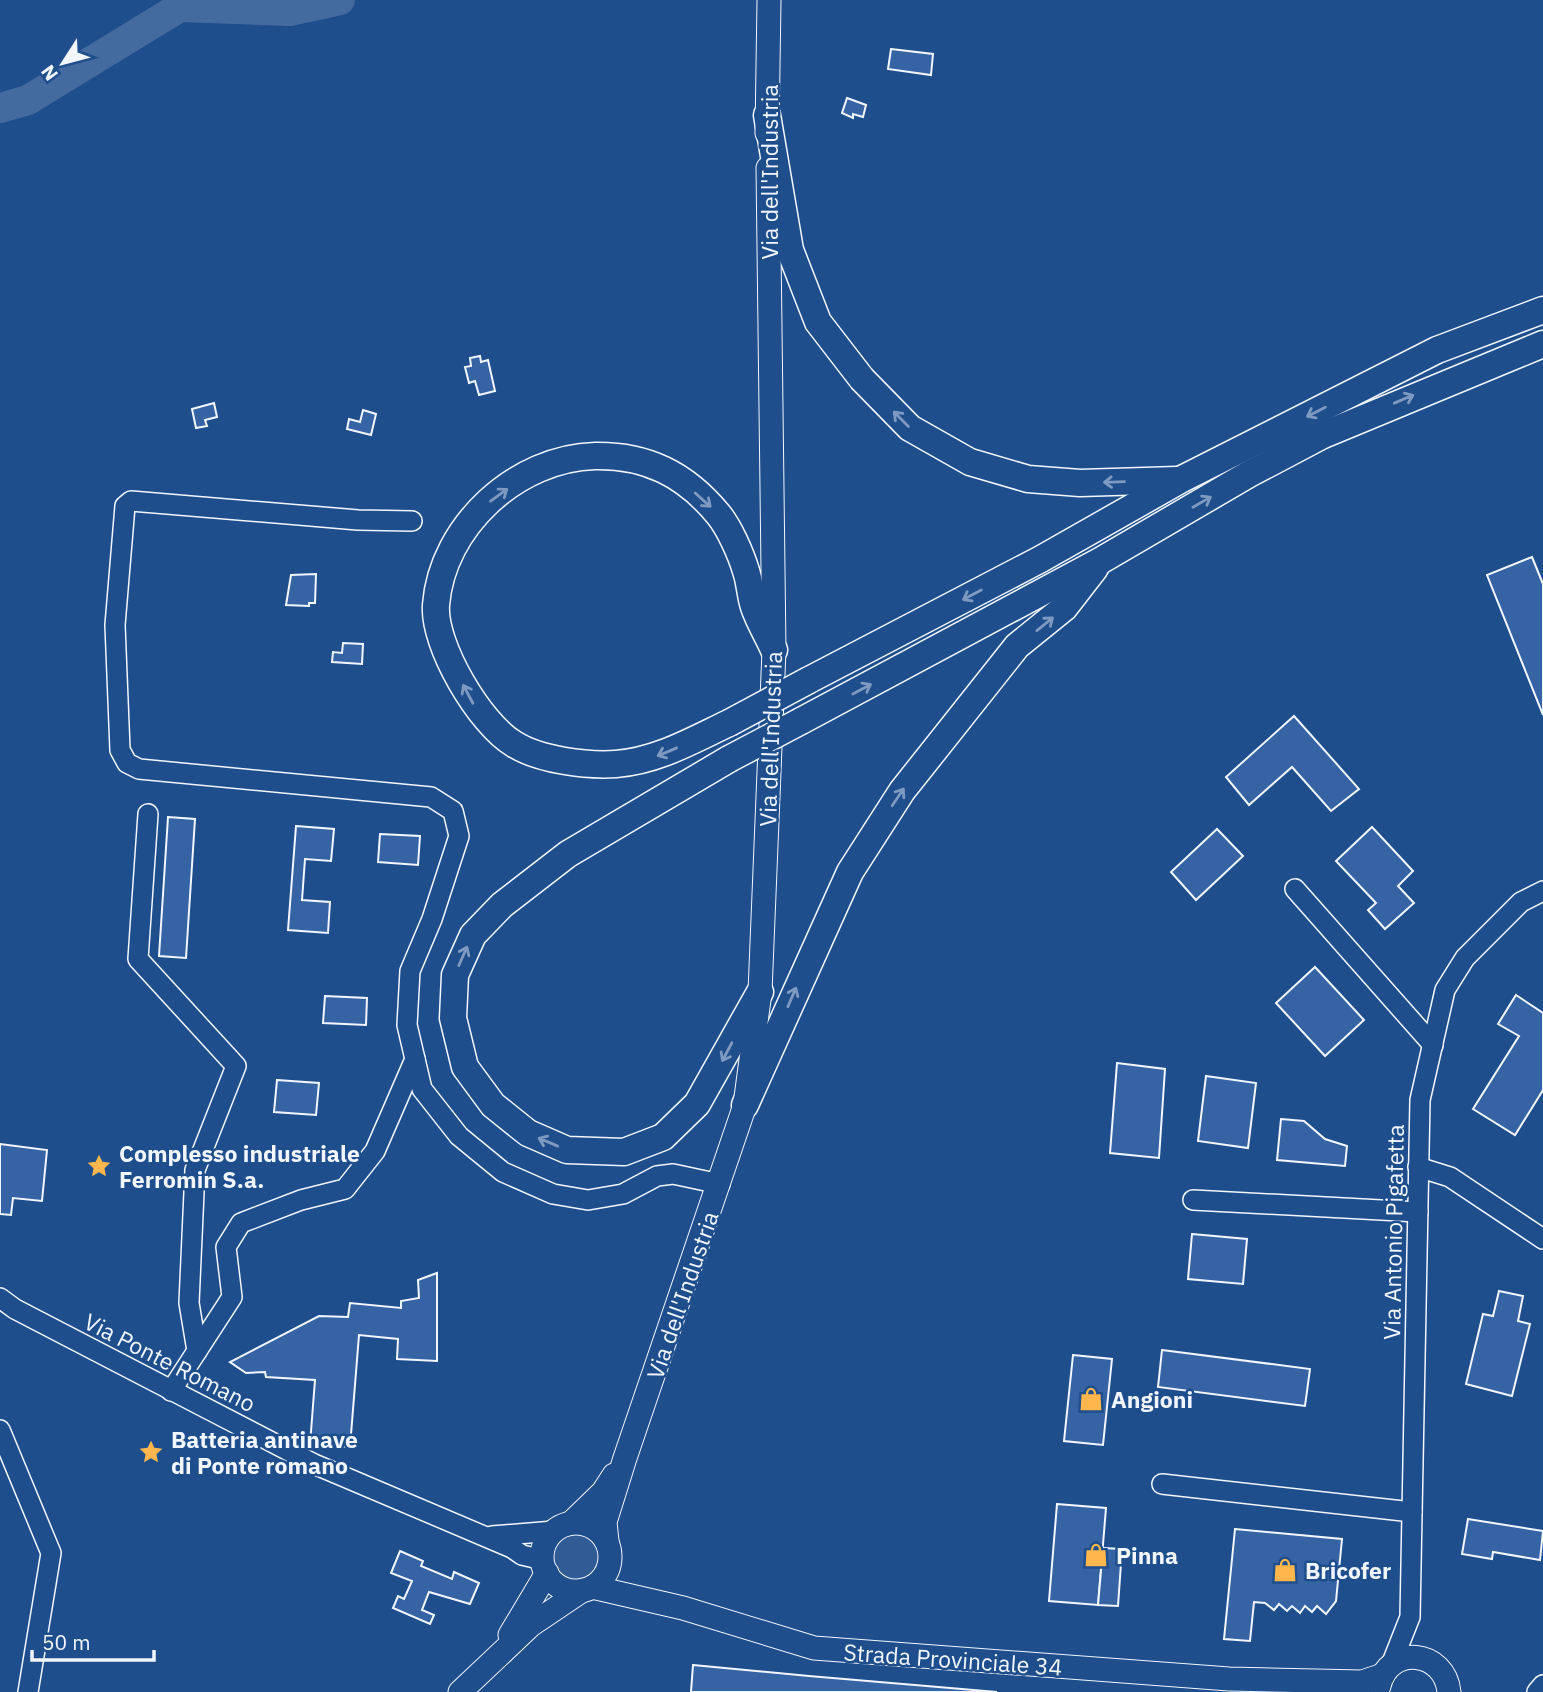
<svg xmlns="http://www.w3.org/2000/svg" width="1543" height="1692" font-family="'IBM Plex Sans',sans-serif">
  <style>
    .built { fill: #305b95; stroke: #a8bbd7; stroke-width: 2 }
    .lines { fill: none; stroke-linecap: round; stroke-linejoin: round }
    .river { stroke: #446ba0; stroke-width: 30 }
    .building { fill: #3563a3; stroke: #f2f6ff; stroke-width: 2 }
    .minor-casing { stroke: #f2f6ff; stroke-width: 22 }
    .major-casing { stroke: #f2f6ff; stroke-width: 25 }
    .highway-casing { stroke: #f2f6ff; stroke-width: 29 }
    .minor { stroke: #1f4e8c; stroke-width: 19 }
    .major { stroke: #1f4e8c; stroke-width: 23 }
    .highway { stroke: #1f4e8c; stroke-width: 26 }
    .highway-bridge-casing { stroke: #f2f6ff; stroke-width: 29; stroke-linecap: butt }
    .highway-bridge { stroke: #1f4e8c; stroke-width: 26 }
    .oneway { stroke: #7e9ac0 }
    .labels { text-anchor: middle; dominant-baseline: central; stroke-width: 5; stroke-linejoin: round; paint-order: stroke }
    .street-label { font-size: 23px; fill: #f2f6ff; stroke: #1f4e8c }
    .poi-label { font-size: 23px; font-weight: bold; fill: #f2f6ff; stroke: #1f4e8c; text-anchor: start }
  </style>
  <rect width="100%" height="100%" fill="#1f4e8c"/>
  <!-- built -->
  <circle class="built" cx="576" cy="1557" r="27"/>
  <g class="lines">
    <!-- river -->
    <polyline class="river" points="0,108 28,100 180,7 290,11 340,0"/>
  </g>
  <!-- building -->
  <g class="building">
    <polygon points="891,49 933,54 931,75 888,69"/>
    <polygon points="847,98 866,105 863,117 853,114 853,118 842,113"/>
    <polygon points="480,356 481,362 488,360 495,391 479,395 475,381 469,383 465,367 471,366 470,358"/>
    <polygon points="214,403 217,417 205,420 207,426 196,428 192,409"/>
    <polygon points="363,410 376,414 371,435 347,429 349,419 360,422"/>
    <polygon points="1532,557 1543,584 1543,715 1487,575"/>
    <polygon points="316,574 315,603 309,603 309,606 286,605 291,575"/>
    <polygon points="343,643 363,644 362,664 332,662 333,652 342,653"/>
    <polygon points="1294,716 1359,789 1331,811 1292,767 1249,805 1226,777"/>
    <polygon points="168,817 195,819 186,958 159,956"/>
    <polygon points="296,826 334,829 331,861 305,859 302,900 330,902 328,933 288,930"/>
    <polygon points="1372,827 1413,871 1398,886 1414,903 1385,929 1368,910 1376,903 1336,861"/>
    <polygon points="1217,829 1243,856 1196,900 1171,872"/>
    <polygon points="380,834 420,836 418,865 378,862"/>
    <polygon points="1315,967 1364,1020 1325,1056 1276,1003"/>
    <polygon points="1516,995 1543,1013 1543,1090 1515,1135 1473,1109 1519,1036 1498,1024"/>
    <polygon points="325,996 367,998 366,1025 323,1023"/>
    <polygon points="1117,1063 1165,1069 1159,1158 1110,1153"/>
    <polygon points="1206,1076 1256,1083 1248,1148 1198,1141"/>
    <polygon points="277,1080 319,1083 316,1115 274,1112"/>
    <polygon points="1281,1119 1304,1121 1325,1139 1347,1146 1345,1166 1277,1160"/>
    <polygon points="0,1144 47,1150 42,1201 13,1198 11,1215 0,1214"/>
    <polygon points="1192,1234 1247,1239 1243,1284 1188,1279"/>
    <polygon points="437,1273 437,1361 397,1359 398,1339 359,1335 350,1447 310,1444 315,1380 266,1377 265,1372 246,1373 230,1362 319,1316 348,1317 350,1303 401,1308 401,1301 419,1298 418,1280"/>
    <polygon points="1499,1291 1523,1296 1518,1321 1530,1324 1512,1396 1466,1384 1483,1314 1493,1316"/>
    <polygon points="1162,1350 1310,1369 1305,1406 1158,1387"/>
    <polygon points="1073,1355 1112,1359 1103,1445 1064,1441"/>
    <polygon points="1057,1504 1106,1508 1098,1605 1049,1601"/>
    <polygon points="1468,1519 1543,1531 1540,1560 1493,1552 1492,1559 1462,1554"/>
    <polygon points="1235,1529 1342,1539 1336,1601 1326,1614 1317,1606 1312,1612 1305,1606 1300,1613 1292,1606 1287,1611 1279,1604 1274,1610 1265,1603 1254,1602 1250,1641 1224,1639"/>
    <polygon points="1103,1548 1122,1549 1118,1606 1098,1605"/>
    <polygon points="400,1551 423,1561 421,1566 452,1579 454,1572 479,1583 470,1604 429,1592 422,1610 434,1615 430,1624 393,1608 398,1596 404,1599 412,1581 391,1573"/>
    <polygon points="693,1665 809,1676 997,1692 691,1692"/>
  </g>
  <g class="lines">
    <!-- minor casing -->
    <g class="minor-casing">
      <g id="minor">
        <polyline points="412,521 358,520 131,501 125,506 115,625 120,750 127,763 139,769 431,797 453,811 459,836 432,919 410,971 407,1025 422,1089 459,1136 503,1172 553,1194 588,1200 623,1194 657,1176 673,1174 720,1184"/>
        <polyline points="148,814 138,959 236,1066 195,1170 189,1303 197,1351"/>
        <polyline points="1295,889 1433,1045"/>
        <polyline points="1418,1167 1450,1177 1543,1239"/>
        <polyline points="1193,1200 1418,1212"/>
        <polyline points="0,1298 15,1309 314,1464 512,1548 522,1555 543,1560"/>
        <polyline points="171,1391 232,1297 226,1247 241,1223 301,1200 345,1189 375,1151 415,1059"/>
        <polyline points="0,1430 51,1553 28,1692"/>
        <polyline points="1162,1484 1412,1512"/>
        <polyline points="492,1536 554,1531"/>
        <polyline points="1391,1665 1410,1617 1420,1100 1445,990 1465,958 1521,902 1543,891"/>
        <polyline points="1537,1692 1543,1685"/>
      </g>
    </g>
    <!-- major casing -->
    <g class="major-casing">
      <g id="major">
        <polyline points="767,133 769,0"/>
        <polyline points="571,1523 603,1492 614,1475"/>
        <circle cx="576" cy="1557" r="34"/>
        <polyline points="607,1541 605,1522 625,1458 745,1105 760,992 774,650 768,168"/>
        <polyline points="592,1587 683,1608 814,1648 1229,1679 1362,1682 1383,1675"/>
        <polyline points="510,1635 547,1573"/>
        <path d="M1379,1686C1389,1644 1445,1650 1449,1692"/>
        <polyline points="460,1692 531,1625 583,1590"/>
      </g>
    </g>
    <!-- highway casing -->
    <g class="highway-casing">
      <g id="highway">
        <polyline points="767,115 790,250 818,322 862,379 910,428 970,462 1028,479 1080,483 1177,480"/>
        <polyline points="809,680 1041,559 1182,479 1437,350 1543,310"/>
        <polyline points="801,721 1100,561 1249,474 1323,435 1543,344"/>
        <path d="M729,723C693,740 657,761 616,764C587,766 539,760 514,744C480,724 433,645 436,605C442,526 517,458 595,456C646,455 685,474 718,514C729,527 741,554 746,571C750,582 750,595 754,607C759,622 768,636 774,650"/>
        <polyline points="729,759 568,854 502,905 473,935 455,975 453,1018 465,1067 493,1105 528,1133 567,1150 624,1152 663,1137 697,1104 760,992"/>
        <polyline points="745,1105 850,872 902,791 1017,646 1064,608 1095,568"/>
      </g>
    </g>
    <!-- minor -->
    <use href="#minor" class="minor"/>
    <!-- major -->
    <use href="#major" class="major"/>
    <!-- highway -->
    <use href="#highway" class="highway"/>
    <!-- highway-bridge casing -->
    <g class="highway-bridge-casing">
      <g id="highway-bridge">
        <polyline points="729,723 809,680"/>
        <polyline points="729,759 801,721"/>
      </g>
    </g>
    <!-- highway-bridge -->
    <use href="#highway-bridge" class="highway-bridge"/>
  </g>
  <!-- one-way arrows -->
  <defs><path id="oneway-shaft" d="M-6 0H5M1.5-3L5.5 0L1.5 3" fill="none" stroke-width="1.6" stroke-linecap="round" stroke-linejoin="round" transform="scale(1.75)"/></defs>
  <g class="oneway">
    <use href="#oneway-shaft" transform="translate(1404 399) rotate(-23)"/>
    <use href="#oneway-shaft" transform="translate(1316 412) rotate(153)"/>
    <use href="#oneway-shaft" transform="translate(901 419) rotate(-135)"/>
    <use href="#oneway-shaft" transform="translate(1114 482) rotate(178)"/>
    <use href="#oneway-shaft" transform="translate(499 495) rotate(-36)"/>
    <use href="#oneway-shaft" transform="translate(703 500) rotate(42)"/>
    <use href="#oneway-shaft" transform="translate(1202 502) rotate(-30)"/>
    <use href="#oneway-shaft" transform="translate(972 595) rotate(152)"/>
    <use href="#oneway-shaft" transform="translate(1045 624) rotate(-39)"/>
    <use href="#oneway-shaft" transform="translate(862 689) rotate(-28)"/>
    <use href="#oneway-shaft" transform="translate(468 694) rotate(-118)"/>
    <use href="#oneway-shaft" transform="translate(667 752) rotate(157)"/>
    <use href="#oneway-shaft" transform="translate(898 797) rotate(-56)"/>
    <use href="#oneway-shaft" transform="translate(463 956) rotate(-66)"/>
    <use href="#oneway-shaft" transform="translate(792 997) rotate(-67)"/>
    <use href="#oneway-shaft" transform="translate(727 1052) rotate(118)"/>
    <use href="#oneway-shaft" transform="translate(548 1142) rotate(-157)"/>
  </g>
  <!-- icons -->
  <defs>
    <g id="sight-bare" transform="scale(1.89)"><path d="M0-6L1.8-2.2L6-1.7L2.9 1.2L3.7 5.4L0 3.3L-3.7 5.4L-2.9 1.2L-6-1.7L-1.8-2.2Z" fill="#ffb74d" stroke="#1f4e8c" stroke-width="2.5" paint-order="stroke"/></g>
    <g id="shop-bare" transform="scale(1.89)"><path d="M-5-2.5h2.3a2.7 3.5 0 0 1 5.4 0H5L5.5 6h-11ZM-1.5-2.5h3a1.5 2.3 0 0 0-3 0Z" fill="#ffb74d" stroke="#1f4e8c" stroke-width="2.5" paint-order="stroke"/></g>
  </defs>
  <g fill-rule="evenodd">
    <use href="#sight-bare" x="99" y="1166"/>
    <use href="#shop-bare" x="1091" y="1399"/>
    <use href="#sight-bare" x="151" y="1452"/>
    <use href="#shop-bare" x="1096" y="1555"/>
    <use href="#shop-bare" x="1285" y="1570"/>
  </g>
  <g class="labels">
    <!-- street labels -->
    <g class="street-label">
      <text transform="translate(769 172) rotate(-90)">Via dell'Industria</text>
      <text transform="translate(770 739) rotate(-88)">Via dell'Industria</text>
      <text transform="translate(1393 1232) rotate(-89)">Via Antonio Pigafetta</text>
      <text transform="translate(682 1295) rotate(-71)">Via dell'Industria</text>
      <text transform="translate(170 1362) rotate(27)">Via Ponte Romano</text>
      <text transform="translate(953 1659) rotate(4)">Strada Provinciale 34</text>
    </g>
    <!-- poi labels -->
    <g class="poi-label">
      <text x="119" y="1153">Complesso industriale<tspan x="119" dy="26">Ferromin S.a.</tspan></text>
      <text x="1111" y="1399">Angioni</text>
      <text x="171" y="1439">Batteria antinave<tspan x="171" dy="26">di Ponte romano</tspan></text>
      <text x="1116" y="1555">Pinna</text>
      <text x="1305" y="1570">Bricofer</text>
    </g>
  </g>
  <!-- north arrow -->
  <g transform="translate(63 63) rotate(234)" stroke="#1f4e8c" stroke-width="5" paint-order="stroke">
  <path d="M0-5L12 26L0 18L-12 26Z" fill="#f2f6ff"/>
  <text y="-10" font-size="19" font-weight="bold" text-anchor="middle" fill="#f2f6ff">N</text>
  </g>
  <!-- scale -->
  <path d="M32 1650v10h122v-10" fill="none" stroke="#f2f6ff" stroke-width="3.5"/>
  <text x="42" y="1650" font-size="21" fill="#f2f6ff" stroke="#1f4e8c" stroke-width="5" paint-order="stroke">50 m</text>
</svg>
